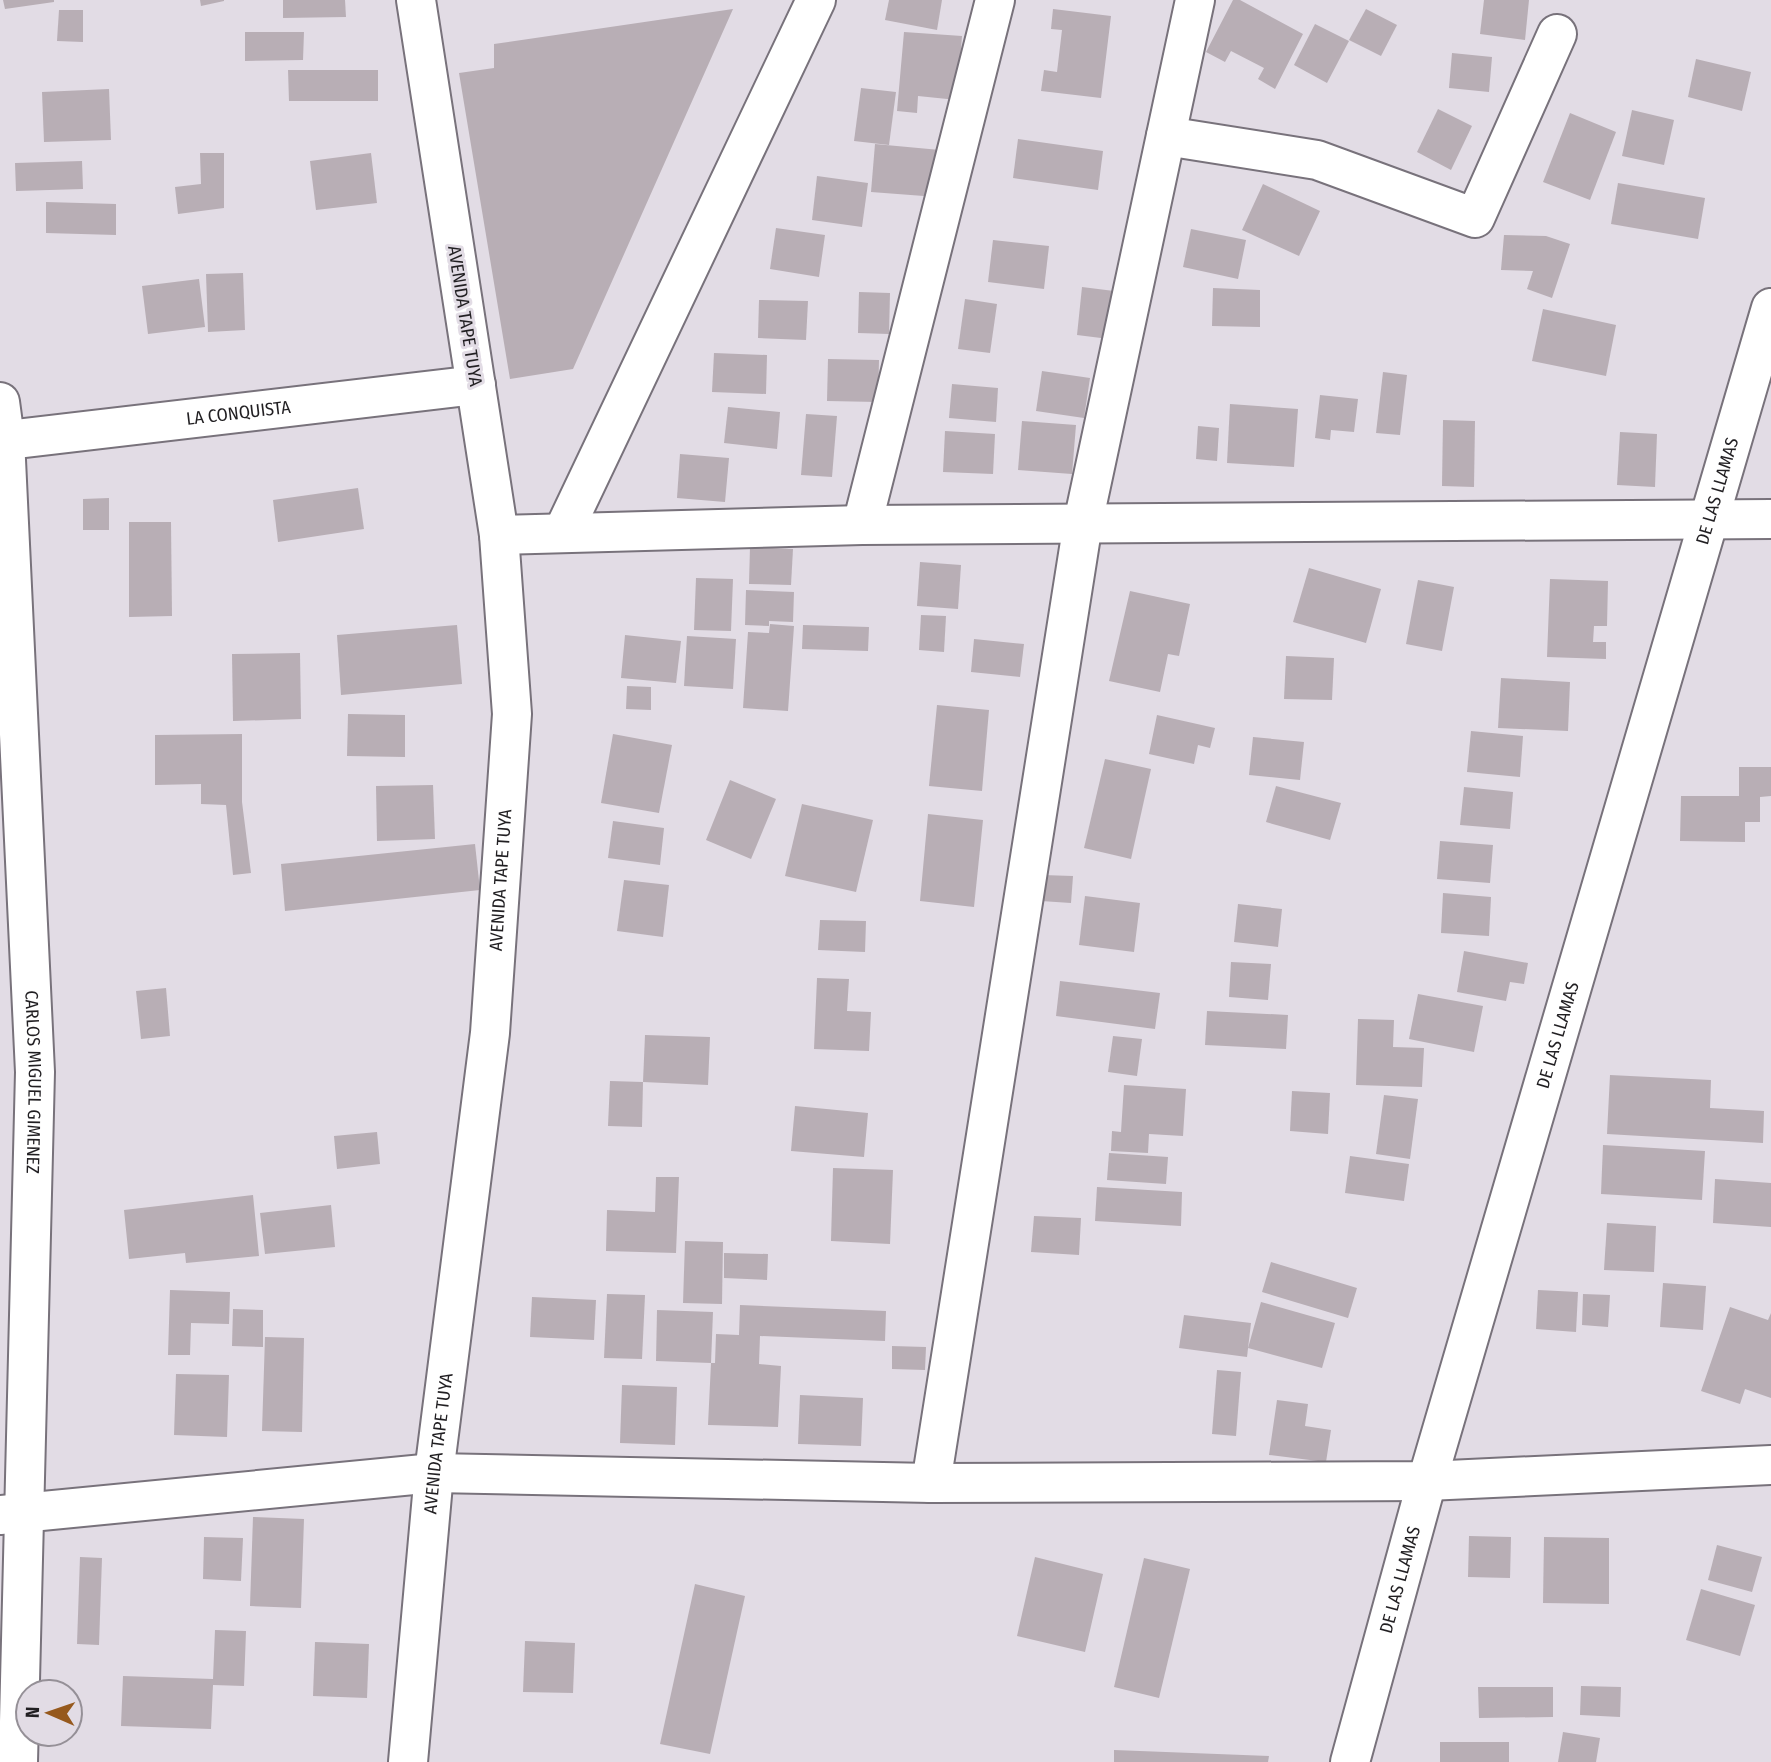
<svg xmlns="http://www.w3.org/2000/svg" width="1771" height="1762" font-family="'Fira Sans Condensed',sans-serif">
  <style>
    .building { fill: #b8aeb5 }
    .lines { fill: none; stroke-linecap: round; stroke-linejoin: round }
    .minor-casing { stroke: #78727b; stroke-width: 42 }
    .minor { stroke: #fff; stroke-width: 38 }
    .labels { text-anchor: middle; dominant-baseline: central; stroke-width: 6; stroke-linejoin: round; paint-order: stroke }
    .street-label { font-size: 18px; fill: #211f22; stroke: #e2dce5 }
  </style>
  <rect width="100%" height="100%" fill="#e2dce5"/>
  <!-- building -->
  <g class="building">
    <polygon points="3,0 54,0 54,2 5,9"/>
    <polygon points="200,0 224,0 224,1 201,6"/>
    <polygon points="283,0 345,0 346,17 283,18"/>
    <polygon points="889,0 942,0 937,30 885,20"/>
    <polygon points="1233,0 1240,0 1303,34 1275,89 1258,79 1264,68 1231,51 1225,62 1206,52"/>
    <polygon points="1484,0 1529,0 1525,40 1480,34"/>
    <polygon points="733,9 573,369 510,379 459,73 494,68 494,44"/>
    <polygon points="1053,9 1111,16 1101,98 1041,91 1044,70 1057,72 1062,30 1051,29"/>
    <polygon points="1366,9 1397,25 1381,56 1349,40"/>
    <polygon points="59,10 83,10 83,42 57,41"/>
    <polygon points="1315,24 1349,41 1327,83 1294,65"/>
    <polygon points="245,32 304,32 303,60 245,61"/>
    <polygon points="904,32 962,36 957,100 918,96 917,113 897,111"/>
    <polygon points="1452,53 1492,57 1489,92 1449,88"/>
    <polygon points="1696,59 1751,72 1742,111 1688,97"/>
    <polygon points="288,70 378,70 378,101 289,101"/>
    <polygon points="861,88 896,92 889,145 854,141"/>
    <polygon points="109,89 111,140 44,142 42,92"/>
    <polygon points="1438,109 1472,126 1451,170 1417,152"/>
    <polygon points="1632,110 1674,120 1664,165 1622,156"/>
    <polygon points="1570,113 1616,132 1590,200 1543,182"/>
    <polygon points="1018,139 1103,151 1098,190 1013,178"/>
    <polygon points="875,144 940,150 937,197 871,192"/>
    <polygon points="200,153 224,153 224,208 178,214 175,187 201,184"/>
    <polygon points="371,153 377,203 316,210 310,161"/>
    <polygon points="82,161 83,189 16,191 15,163"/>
    <polygon points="817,176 868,183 862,227 812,220"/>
    <polygon points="1618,183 1705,198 1698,239 1611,224"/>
    <polygon points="1263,184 1320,211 1299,256 1242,230"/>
    <polygon points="46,202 116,204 116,235 46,233"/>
    <polygon points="776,228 825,235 819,277 770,269"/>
    <polygon points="1191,229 1246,240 1238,279 1183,267"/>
    <polygon points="1504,235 1546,236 1570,244 1552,298 1527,289 1533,271 1501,270"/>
    <polygon points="993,240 1049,246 1044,289 988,282"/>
    <polygon points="243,273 245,330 208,332 206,274"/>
    <polygon points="199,279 205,327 148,334 142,286"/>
    <polygon points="1082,287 1122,292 1117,340 1077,335"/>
    <polygon points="1213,288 1260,290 1260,327 1212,326"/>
    <polygon points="859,292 890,293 889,334 858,333"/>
    <polygon points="965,299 997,304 990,353 958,349"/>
    <polygon points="759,300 808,301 806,340 758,338"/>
    <polygon points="1543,309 1616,325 1606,376 1532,361"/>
    <polygon points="714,353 767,355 766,394 712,392"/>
    <polygon points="828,359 879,360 878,402 827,401"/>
    <polygon points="1042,371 1090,378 1084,418 1036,411"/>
    <polygon points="1383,372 1407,375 1400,435 1376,433"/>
    <polygon points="952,384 998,388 996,422 949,418"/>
    <polygon points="1320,395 1358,399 1354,432 1331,430 1330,440 1315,438"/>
    <polygon points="1230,404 1298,409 1294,467 1227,463"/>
    <polygon points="728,407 780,412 777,449 724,443"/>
    <polygon points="806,414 837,416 832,477 801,475"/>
    <polygon points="1443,420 1475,421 1474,487 1442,486"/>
    <polygon points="1022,421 1076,425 1072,474 1018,470"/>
    <polygon points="1198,426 1219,428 1217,461 1196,459"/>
    <polygon points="945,431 995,434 993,474 943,472"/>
    <polygon points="1620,432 1657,434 1655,487 1617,485"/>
    <polygon points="680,454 729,458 725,502 677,498"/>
    <polygon points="358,488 364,529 278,542 273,500"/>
    <polygon points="109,498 109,530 83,530 83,499"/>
    <polygon points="129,522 171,522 172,616 129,617"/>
    <polygon points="750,547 793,549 791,585 749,584"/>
    <polygon points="920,562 961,565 958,609 917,606"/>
    <polygon points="1309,568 1381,589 1366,643 1293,622"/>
    <polygon points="696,578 733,579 731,631 694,630"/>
    <polygon points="1550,579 1608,581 1607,626 1594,626 1593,642 1606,642 1606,659 1547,657"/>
    <polygon points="1418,580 1454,587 1442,651 1406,644"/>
    <polygon points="746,590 794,592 793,622 769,621 769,626 745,625"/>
    <polygon points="1130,591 1190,604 1179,656 1168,654 1160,692 1109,681"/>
    <polygon points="921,615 946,616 944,652 919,650"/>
    <polygon points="770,624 794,626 788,711 743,708 748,632 769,633"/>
    <polygon points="457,625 462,684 341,695 337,635"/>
    <polygon points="803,625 869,627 868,651 802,649"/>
    <polygon points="625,635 681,641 676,683 621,678"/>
    <polygon points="687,636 736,639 733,689 684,686"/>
    <polygon points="974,639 1024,644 1020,677 971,672"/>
    <polygon points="300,653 301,719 233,721 232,654"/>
    <polygon points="1286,656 1334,658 1332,700 1284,699"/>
    <polygon points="1501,678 1570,682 1568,731 1498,728"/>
    <polygon points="627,686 651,687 651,710 626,709"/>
    <polygon points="937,705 989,710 982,791 929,786"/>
    <polygon points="348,714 405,715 405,757 347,756"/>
    <polygon points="1157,715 1215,728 1210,748 1198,745 1194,764 1149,754"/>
    <polygon points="1471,731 1523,736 1520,777 1467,772"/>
    <polygon points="242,734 242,802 251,873 233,875 226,805 201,804 201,784 155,785 155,735"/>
    <polygon points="613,734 672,745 659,813 601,803"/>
    <polygon points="1253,737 1304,742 1300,780 1249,775"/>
    <polygon points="1105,759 1151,769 1131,859 1084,848"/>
    <polygon points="1739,767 1771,767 1771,796 1760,797 1760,822 1745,822 1745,842 1680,841 1681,796 1739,796"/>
    <polygon points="730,780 776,799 751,859 706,840"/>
    <polygon points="433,785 435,839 377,841 376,786"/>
    <polygon points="1276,786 1341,803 1330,840 1266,822"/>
    <polygon points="1464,787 1513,792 1510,829 1460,825"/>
    <polygon points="802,804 873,820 856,892 785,876"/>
    <polygon points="928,814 983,820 974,907 920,901"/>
    <polygon points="613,821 664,828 660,865 608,858"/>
    <polygon points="1440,841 1493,845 1490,883 1437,879"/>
    <polygon points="475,844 480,890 285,911 281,864"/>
    <polygon points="1042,875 1073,876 1071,903 1041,901"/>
    <polygon points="624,880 669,885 663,937 617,931"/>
    <polygon points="1443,893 1491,897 1489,936 1441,933"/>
    <polygon points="1085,896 1140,903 1134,952 1079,945"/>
    <polygon points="1238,904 1282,909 1278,947 1234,942"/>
    <polygon points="820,920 866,921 865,952 818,950"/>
    <polygon points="1464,951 1528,963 1524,984 1510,982 1506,1001 1457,992"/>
    <polygon points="1231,962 1271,964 1268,1000 1229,997"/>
    <polygon points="817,978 849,979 847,1011 871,1012 869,1051 814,1049"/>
    <polygon points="1060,981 1160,993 1155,1029 1056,1016"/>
    <polygon points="166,988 170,1036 141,1039 136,991"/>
    <polygon points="1418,994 1483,1006 1474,1052 1409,1039"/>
    <polygon points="1207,1011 1288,1015 1286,1049 1205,1045"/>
    <polygon points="1358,1019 1394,1020 1393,1047 1424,1048 1422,1087 1356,1085"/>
    <polygon points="645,1035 710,1037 708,1085 643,1082"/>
    <polygon points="1113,1036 1142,1039 1137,1076 1108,1072"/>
    <polygon points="1610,1075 1711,1080 1710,1108 1764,1111 1763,1143 1607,1134"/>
    <polygon points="610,1081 643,1082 642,1127 608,1126"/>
    <polygon points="1124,1085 1186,1089 1183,1136 1149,1134 1148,1153 1111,1151 1112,1131 1121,1132"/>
    <polygon points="1292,1091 1330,1093 1328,1134 1290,1131"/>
    <polygon points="1384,1095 1418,1099 1410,1159 1376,1154"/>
    <polygon points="795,1106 868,1113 864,1157 791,1151"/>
    <polygon points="377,1132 380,1164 337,1169 334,1136"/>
    <polygon points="1603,1145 1705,1151 1702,1200 1601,1194"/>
    <polygon points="1109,1153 1168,1157 1166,1184 1107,1180"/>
    <polygon points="1350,1156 1409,1164 1404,1201 1345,1193"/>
    <polygon points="833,1168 893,1170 890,1244 831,1241"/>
    <polygon points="656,1177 679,1177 676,1253 606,1251 607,1210 655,1212"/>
    <polygon points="1715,1179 1771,1183 1771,1227 1713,1223"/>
    <polygon points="1097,1187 1182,1192 1181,1226 1095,1221"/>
    <polygon points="253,1195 259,1256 186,1263 185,1253 129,1259 124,1210"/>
    <polygon points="331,1205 335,1247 265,1254 260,1213"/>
    <polygon points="1034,1216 1081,1218 1079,1255 1031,1252"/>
    <polygon points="1607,1223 1656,1226 1654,1272 1604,1270"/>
    <polygon points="685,1241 723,1242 722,1304 683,1303"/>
    <polygon points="724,1253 768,1254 767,1280 724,1278"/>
    <polygon points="1271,1262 1357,1288 1348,1318 1262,1292"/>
    <polygon points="1663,1283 1706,1286 1703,1330 1660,1327"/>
    <polygon points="170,1290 230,1292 229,1324 191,1323 190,1355 168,1355"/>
    <polygon points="1538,1290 1578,1292 1576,1332 1536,1329"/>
    <polygon points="607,1294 645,1295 642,1359 604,1358"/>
    <polygon points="1583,1294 1610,1295 1608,1327 1582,1325"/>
    <polygon points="532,1297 596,1300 594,1340 530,1337"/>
    <polygon points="1261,1302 1335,1323 1322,1368 1248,1348"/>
    <polygon points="740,1305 886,1311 885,1341 760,1336 759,1364 781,1366 778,1427 708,1425 711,1363 715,1363 716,1334 739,1335"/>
    <polygon points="1730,1307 1768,1320 1771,1313 1771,1398 1745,1389 1740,1404 1701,1391"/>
    <polygon points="233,1309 263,1310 263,1347 232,1346"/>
    <polygon points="657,1310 713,1312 711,1363 656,1361"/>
    <polygon points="1184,1315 1251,1323 1247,1357 1179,1348"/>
    <polygon points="265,1337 304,1338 302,1432 262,1431"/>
    <polygon points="892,1346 926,1347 925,1370 892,1369"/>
    <polygon points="1217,1370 1241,1372 1236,1436 1212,1434"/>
    <polygon points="176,1374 229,1375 227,1437 174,1435"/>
    <polygon points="622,1385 677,1387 675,1445 620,1443"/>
    <polygon points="800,1395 863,1398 861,1446 798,1444"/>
    <polygon points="1277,1400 1308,1404 1305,1426 1331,1430 1326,1462 1269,1455"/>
    <polygon points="253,1517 304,1519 301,1608 250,1606"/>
    <polygon points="1469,1536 1511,1537 1510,1578 1468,1577"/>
    <polygon points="204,1537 243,1538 241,1581 203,1579"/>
    <polygon points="1544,1537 1609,1538 1609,1604 1543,1603"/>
    <polygon points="1717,1545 1762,1557 1752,1592 1708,1580"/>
    <polygon points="80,1557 102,1558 99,1645 77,1644"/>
    <polygon points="1035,1557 1103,1574 1085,1652 1017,1636"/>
    <polygon points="1144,1558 1190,1569 1159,1698 1114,1687"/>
    <polygon points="695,1584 745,1596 710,1754 660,1744"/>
    <polygon points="1701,1589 1755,1605 1740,1656 1686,1640"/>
    <polygon points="215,1630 246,1631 244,1686 213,1685 211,1729 121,1726 123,1676 213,1679"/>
    <polygon points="525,1641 575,1643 573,1693 523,1692"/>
    <polygon points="315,1642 369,1644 367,1698 313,1696"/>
    <polygon points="1581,1686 1621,1687 1620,1717 1580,1715"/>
    <polygon points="1478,1687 1553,1687 1553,1717 1479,1718"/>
    <polygon points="1563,1732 1600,1738 1596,1762 1558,1762"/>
    <rect x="1440" y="1742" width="69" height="20"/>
    <polygon points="1114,1750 1269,1756 1268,1762 1114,1762"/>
  </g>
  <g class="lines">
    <!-- minor casing -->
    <g class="minor-casing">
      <g id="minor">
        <polyline points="1166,136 1317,160 1475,218 1557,34"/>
        <path id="s1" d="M0,402L5,439L35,1072L18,1762"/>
        <path id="s2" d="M0,441L476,385"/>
        <polyline points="862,525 995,0"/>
        <polyline points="563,532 816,0"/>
        <polyline points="499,535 862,525 1771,519"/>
        <polyline points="931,1483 1083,523 1195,0"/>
        <polyline points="0,1515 434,1473 931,1483 1427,1481 1771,1465"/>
        <path id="s3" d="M408,1762L434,1473L490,1033L512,714L499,535L416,0"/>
        <path id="s4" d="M1350,1762L1427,1481L1771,308"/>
      </g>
    </g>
    <!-- minor -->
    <use href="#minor" class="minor"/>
  </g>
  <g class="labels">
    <!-- street labels -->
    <g class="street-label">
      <text transform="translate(465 316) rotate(81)">AVENIDA TAPE TUYA</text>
      <text stroke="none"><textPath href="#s2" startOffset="240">LA CONQUISTA</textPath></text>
      <text stroke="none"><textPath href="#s4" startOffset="1323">DE LAS LLAMAS</textPath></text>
      <text stroke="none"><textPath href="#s3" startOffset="887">AVENIDA TAPE TUYA</textPath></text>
      <text stroke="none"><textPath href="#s4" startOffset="756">DE LAS LLAMAS</textPath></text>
      <text stroke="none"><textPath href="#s1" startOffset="681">CARLOS MIGUEL GIMENEZ</textPath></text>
      <text stroke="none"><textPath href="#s3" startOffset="320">AVENIDA TAPE TUYA</textPath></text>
      <text stroke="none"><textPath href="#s4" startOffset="189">DE LAS LLAMAS</textPath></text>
    </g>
  </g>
  <!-- north arrow -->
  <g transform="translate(49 1713) rotate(272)"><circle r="33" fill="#e2dce5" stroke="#959097" stroke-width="2"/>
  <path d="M0-5L12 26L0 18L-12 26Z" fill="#96591d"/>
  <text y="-10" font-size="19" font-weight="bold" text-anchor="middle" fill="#211f22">N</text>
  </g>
</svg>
